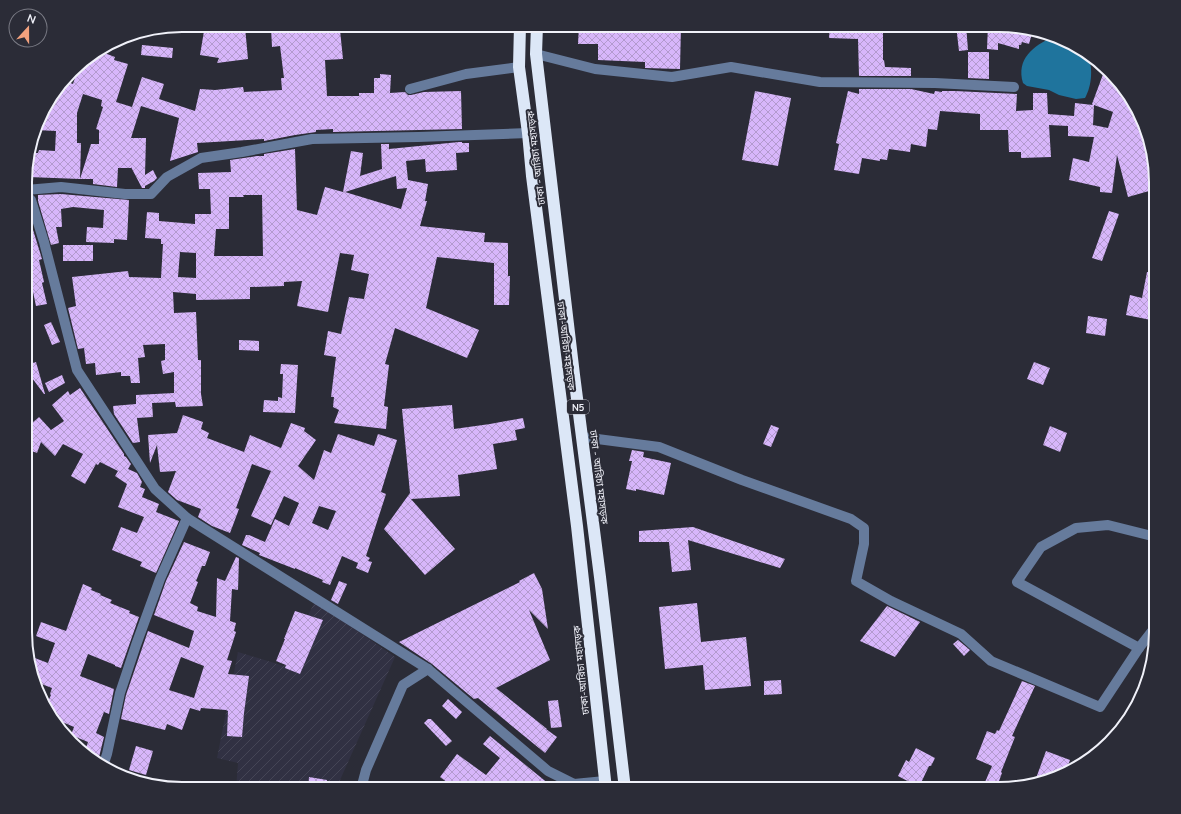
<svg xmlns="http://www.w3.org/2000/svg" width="1181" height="814" font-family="Mulish,'Noto Sans Bengali',sans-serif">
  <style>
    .industrial { fill: url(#industrial-furrows) }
    .water { fill: #1f749d }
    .building { fill: url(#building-cross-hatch); fill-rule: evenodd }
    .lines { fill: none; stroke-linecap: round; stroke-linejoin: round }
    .minor { stroke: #667b9c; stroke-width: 10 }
    .highway { stroke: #dce7f7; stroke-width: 12 }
    .labels { text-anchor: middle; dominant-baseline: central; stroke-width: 4; stroke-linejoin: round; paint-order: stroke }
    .shield { fill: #2b2c37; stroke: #b5b6bf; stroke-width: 1 }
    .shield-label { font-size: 9px; font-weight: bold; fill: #f0f1f9 }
    .street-label { font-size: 10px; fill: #f0f1f9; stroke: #2b2c37 }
    .rim { fill: none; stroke: #f0f1f9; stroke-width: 2 }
  </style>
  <defs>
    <pattern id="industrial-furrows" width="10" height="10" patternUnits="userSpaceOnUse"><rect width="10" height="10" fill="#313143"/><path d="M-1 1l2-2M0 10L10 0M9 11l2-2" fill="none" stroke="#454556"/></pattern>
    <pattern id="building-cross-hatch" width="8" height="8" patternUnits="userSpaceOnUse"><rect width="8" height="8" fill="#d7b6fa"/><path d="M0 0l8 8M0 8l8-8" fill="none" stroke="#b39ace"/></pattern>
  </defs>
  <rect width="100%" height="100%" fill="#2b2c37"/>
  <!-- industrial -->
  <polygon class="industrial" points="315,601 395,657 336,789 236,789 238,763 217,758 238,652 284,666"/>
  <!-- water -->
  <path class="water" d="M1053,37H1056L1086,53C1094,65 1092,86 1085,98L1076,99L1059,95L1049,90L1027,86L1023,83C1016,59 1033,46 1053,37Z"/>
  <!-- building -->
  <g class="building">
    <polygon points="205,25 238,25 237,27 245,27 248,59 217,63 219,58 200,55"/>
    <polygon points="293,25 298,25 299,32 340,30 343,59 325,60 327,96 359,96 359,93 374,93 374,78 380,78 380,74 391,75 390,93 405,92 408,95 411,95 424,92 461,91 462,129 333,132 333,129 316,130 316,132 295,135 264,141 264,139 197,143 198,152 170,161 179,118 141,106 131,138 146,138 145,175 153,170 157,178 154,181 145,186 145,188 142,188 131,167 131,168 118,168 117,187 93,184 93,179 80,179 91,144 99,144 99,130 96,129 103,107 101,106 102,100 83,94 77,113 77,143 81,143 80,179 28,177 29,153 38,153 39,150 55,151 56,131 36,130 41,112 65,81 73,84 80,63 99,51 115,57 114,60 128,64 116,102 132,107 142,77 164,84 159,99 195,111 200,89 215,90 243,87 244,92 282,90 281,78 284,78 280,46 272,47 271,28"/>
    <polygon points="579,25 681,25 680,69 645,68 645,62 598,60 598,44 578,44"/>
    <polygon points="830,25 883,25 883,60 884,60 885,67 911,68 911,76 859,76 858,39 829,38"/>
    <polygon points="956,25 966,25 968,50 959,51"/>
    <polygon points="988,25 1009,25 1033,30 1029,44 1022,42 1021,45 1019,45 1019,49 998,43 998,50 987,49"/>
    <polygon points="142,45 173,48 172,58 141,55"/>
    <polygon points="968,52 989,52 989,79 968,78"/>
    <path d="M1105,69L1135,104L1156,172V189L1128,197L1117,155L1112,193L1100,192V187L1069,180L1073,158L1089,162L1094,137L1068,136V126L1049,125L1051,157L1021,158V152H1009L1008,130H980V114L940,111L937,130L928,129L926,147L911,144L910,152L889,149L887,160L880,159V161L862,158L859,174L834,170L839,144L836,143L848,91L859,94V89H911L934,94L935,91L942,92V91H955L1017,94L1016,111L1033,110V93H1047L1048,114L1074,116L1075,103L1093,105L1092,104ZM1094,105L1113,112L1108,128L1093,125Z"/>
    <polygon points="755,91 791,98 778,166 742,160"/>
    <path d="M459,142H462V143H469V152L456,153L457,170L426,172L425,159L406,161L408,180L428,184L425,201H427L420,226L485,233L484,242L508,243V276H510L509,305H494V263L437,257L426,308L479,330L467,358L395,328L385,364L389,365L384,406L388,407L386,429L334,423L339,410L333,407L334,397H331L336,357L324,355L328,331L341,334L349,297L364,299L369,274L351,270L354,255L340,253L328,312L297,306L302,281L284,282V286L250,287V299L196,300V294L173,292L174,313L196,312L198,360H201V394L203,406L176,407L175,402L152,403L153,417L137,418L140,442L133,443L114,414L113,406L136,404V395L174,393V372L163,374L161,361L165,360V344L143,345L145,357L138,358L140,383H131L130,376H121V372L96,375L95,363L86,364L84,348L78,349L68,308L76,306L72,277L128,271L129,277L161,278L163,244H161V239L145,238L147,212L159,213V221L195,224V214H211L210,189H199L198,173L231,172L230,160L257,156H264V154L295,149L297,210L317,215L325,187L343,192L351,151L363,153L360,176L382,169L381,144H389V149ZM396,176L397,189L407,188L401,209L345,192ZM243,195H262L263,256H214L216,229H229V197H244ZM180,252L196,253V278L178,277Z"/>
    <polygon points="61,194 129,200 127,240 114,239 114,243 86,242 87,227 103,228 104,210 73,207 61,209 62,227 56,227 59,243 51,245 38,201 38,195"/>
    <polygon points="26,207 42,259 39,260 44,282 42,283 47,304 36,306 32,287 26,288"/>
    <polygon points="1109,211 1119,214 1102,261 1092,258"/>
    <rect x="63" y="245" width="30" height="16"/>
    <polygon points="1147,272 1156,273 1156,321 1126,315 1130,295 1142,298"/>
    <polygon points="1088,316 1107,319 1105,336 1086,333"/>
    <polygon points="51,322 60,342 52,345 44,325"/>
    <polygon points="239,340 259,341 259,351 239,350"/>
    <polygon points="36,362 45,394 44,394 26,370 26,365"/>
    <polygon points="1034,362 1050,368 1043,385 1027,379"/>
    <polygon points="281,364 298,365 295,413 263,412 264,400 278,401 278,397 282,398 283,374 280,374"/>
    <polygon points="62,375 65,383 49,392 45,383"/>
    <polygon points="80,388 124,454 124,456 126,457 131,464 128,469 137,473 142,482 140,487 145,489 142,497 159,504 156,512 179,521 156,573 140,566 142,562 112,550 121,527 137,533 144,517 118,507 127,484 115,476 118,471 100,462 98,465 96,464 85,484 71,476 83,454 63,444 55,456 41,442 37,453 26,449 26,417 32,423 39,417 51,430 64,421 52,405 68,391 70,395"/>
    <polygon points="452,405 454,429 490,424 523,418 525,428 515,430 517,440 493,444 497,469 458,475 460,496 411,499 455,549 425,575 384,529 410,493 402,409"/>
    <path d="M183,415L203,422L201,429L209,433L207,438L244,452L250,435L281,448L291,423L305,428L304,431L316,440L298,466L314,480L324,450L331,453L338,434L374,446L378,434L397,440L381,492L386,494L366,556L370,558L368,561L372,562L368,573L356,568L358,563L342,556L330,585L322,582L323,580L295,568V569L259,555L260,553L242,545L246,535H249L265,542L275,519L289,526L299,503L284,496L271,525L251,516L271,471L252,464L236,508L239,509L230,533L212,526L198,517L201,509L177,500L168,492L176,471L160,472L157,445L150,463L148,435L177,433ZM319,506L336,511L328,530L312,523Z"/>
    <polygon points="771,425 779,428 771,447 763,444"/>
    <polygon points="1050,426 1067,433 1060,452 1043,445"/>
    <polygon points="632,450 644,452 643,457 671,463 664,495 636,489 636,491 626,489 632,461 629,461"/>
    <polygon points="693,527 785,559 780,568 688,540 691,570 672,572 669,542 639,542 639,531"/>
    <path d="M184,542L210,552L205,566H202L196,581L198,582L190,603L198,607L197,611L216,617L217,578L225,581L236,557L239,558L238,590L232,589L230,621L236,623L234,631L236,632L227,660L232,661L228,674L249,676L244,713L242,737L227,736L228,711L226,710L201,708L200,711L190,708L182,730L167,724L165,730L121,719L126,695L148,631L189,648L194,631L154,615L166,581ZM181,657L204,666L194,698L169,690Z"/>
    <polygon points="534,573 542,589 548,629 529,610 550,660 496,688 547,729 546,729 557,737 545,753 478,698 474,699 432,664 399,642 520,582 519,581"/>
    <polygon points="339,581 347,584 338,604 331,600"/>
    <polygon points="83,584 92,588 91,590 101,594 100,595 112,600 110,603 130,611 129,613 139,617 121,668 115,666 115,665 88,654 80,676 114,689 109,714 104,712 96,733 104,737 98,761 87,757 84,753 88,742 71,735 74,727 53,718 47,712 49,707 46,706 51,695 50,694 52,688 36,682 30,663 32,657 48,663 55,643 36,636 41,622 66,631"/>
    <polygon points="697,603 701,642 746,637 751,686 705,690 703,665 665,669 659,607"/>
    <polygon points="887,606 920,622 895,657 860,641"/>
    <polygon points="295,611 323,620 300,674 285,668 286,665 276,661 285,639 284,639"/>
    <polygon points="958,640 970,650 964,656 953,644"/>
    <polygon points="781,680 782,694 764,695 764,681"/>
    <polygon points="1022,681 1035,686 1012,736 1015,737 1001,772 1002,773 996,789 982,789 992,766 976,759 987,731 995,734 997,730 999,731"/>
    <polygon points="448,699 462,712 456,719 442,706"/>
    <polygon points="558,700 562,727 551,728 548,701"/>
    <polygon points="428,719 431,719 452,741 446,746 424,723"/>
    <polygon points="490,736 555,789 456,789 440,777 457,754 486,775 500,758 483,744"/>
    <polygon points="136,746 153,751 146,775 129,770"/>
    <polygon points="916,748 935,758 931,766 929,766 919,787 898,776 906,760 909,762"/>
    <polygon points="1046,751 1070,760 1065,774 1035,781"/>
    <polygon points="309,777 327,780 326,789 308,789"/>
  </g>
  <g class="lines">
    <!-- minor -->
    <g class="minor">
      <polyline points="536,54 595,69 672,77 731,67 820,82 935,83 1014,87"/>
      <polyline points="410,89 466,74 519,67"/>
      <polyline points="26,190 61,187 125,194 151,194 167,177 201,158 242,152 312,139 418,137 528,133"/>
      <polyline points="26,195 31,200 44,242 77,370 155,489 187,518 428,669 548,771 574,784 605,781"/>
      <polyline points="582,437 659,447 742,480 851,519 864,528 864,544 856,581 891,601 961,634 991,661 1100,707 1139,648 1156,626"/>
      <polyline points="1139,648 1017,582 1041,547 1076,528 1108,525 1156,537"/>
      <polyline points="103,766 107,754 120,693 136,645 160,579 187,518"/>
      <polyline points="361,789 366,770 403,685 428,669"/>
    </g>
    <!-- highway -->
    <g class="highway">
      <polyline points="520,25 519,67 528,133 532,176 577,526 606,789"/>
      <polyline points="537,25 536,54 574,375 600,577 625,789"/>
    </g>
  </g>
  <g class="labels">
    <!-- shield labels -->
    <rect class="shield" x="567" y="400" width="22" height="14" rx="3"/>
    <g class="shield-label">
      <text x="578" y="407">N5</text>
    </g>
    <!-- street labels -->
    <g class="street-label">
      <text transform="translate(536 158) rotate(-97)">ঢাকা - আরিচা মহাসড়ক</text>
      <text transform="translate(566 346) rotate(83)">ঢাকা-আরিচা মহাসড়ক</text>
      <text transform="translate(599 477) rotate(83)">ঢাকা - আরিচা মহাসড়ক</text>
      <text transform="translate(581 670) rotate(-96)">ঢাকা-আরিচা মহাসড়ক</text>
    </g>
  </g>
  <!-- crop -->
  <path d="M0 0H1181V814H0ZM182 32H999A150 150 0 0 1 1149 182V632A150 150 0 0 1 999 782H182A150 150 0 0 1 32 632V182A150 150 0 0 1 182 32Z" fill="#2b2c37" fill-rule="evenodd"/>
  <path class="rim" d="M182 32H999A150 150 0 0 1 1149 182V632A150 150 0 0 1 999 782H182A150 150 0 0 1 32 632V182A150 150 0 0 1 182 32Z"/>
  <!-- north arrow -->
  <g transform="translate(28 28) rotate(21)"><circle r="19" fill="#2b2c37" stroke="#7a7b85"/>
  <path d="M0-3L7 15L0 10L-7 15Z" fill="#f2a17e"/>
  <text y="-6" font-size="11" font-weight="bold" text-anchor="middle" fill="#f0f1f9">N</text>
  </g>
</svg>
